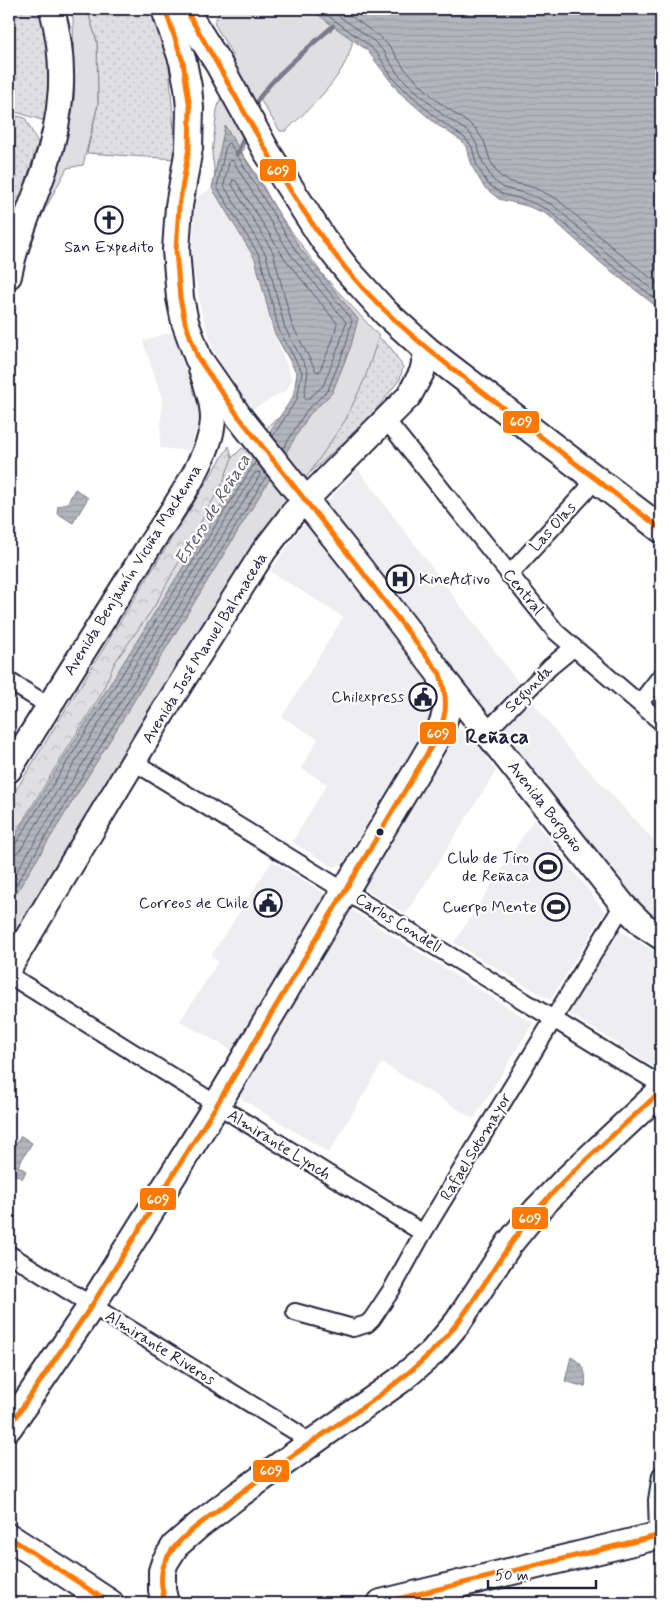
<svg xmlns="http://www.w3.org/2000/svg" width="670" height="1612" font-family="Mynerve,sans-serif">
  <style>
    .built { fill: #eeeef1 }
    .grass { fill: url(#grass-dots); stroke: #80808e }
    .forest { fill: url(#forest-crowns); stroke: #80808e }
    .park { fill: #dfdfe2; stroke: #80808e }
    .water { fill: url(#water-rules); stroke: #7a7a88 }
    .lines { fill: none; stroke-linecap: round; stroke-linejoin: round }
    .shore { stroke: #5c5c6f; stroke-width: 1 }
    .stream { stroke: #7a7a88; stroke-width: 4.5 }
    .street-casing { stroke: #22223b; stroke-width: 20 }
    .secondary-casing { stroke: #22223b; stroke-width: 28 }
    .primary-casing { stroke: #22223b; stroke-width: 30 }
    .street { stroke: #fff; stroke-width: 16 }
    .secondary { stroke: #fff; stroke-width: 24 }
    .primary { stroke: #fff; stroke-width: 26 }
    .bus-1-casing { stroke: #fff; stroke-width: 9 }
    .bus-1 { stroke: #ff7800; stroke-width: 5 }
    .bus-dot { fill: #22223b; stroke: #fff; stroke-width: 2 }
    .labels { text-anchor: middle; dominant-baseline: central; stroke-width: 4.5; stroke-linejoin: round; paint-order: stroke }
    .poi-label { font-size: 16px; fill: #22223b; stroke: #fff; text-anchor: end }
    .street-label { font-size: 16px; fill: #22223b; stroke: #fff }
    .water-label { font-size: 18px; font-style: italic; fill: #5c5c6f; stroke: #fff }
    .district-label { font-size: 21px; font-weight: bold; fill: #22223b; stroke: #fff }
    .line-badge { stroke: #fff; stroke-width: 2 }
    .badge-label { font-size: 14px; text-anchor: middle; font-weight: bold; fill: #fff }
  </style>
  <defs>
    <pattern id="grass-dots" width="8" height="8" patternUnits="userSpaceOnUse" patternTransform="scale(1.25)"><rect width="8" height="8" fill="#dfdfe2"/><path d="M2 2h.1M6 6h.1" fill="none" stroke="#bfbfc3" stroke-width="1.8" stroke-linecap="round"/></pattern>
    <pattern id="forest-crowns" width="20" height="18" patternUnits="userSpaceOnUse" patternTransform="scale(1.25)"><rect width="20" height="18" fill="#dfdfe2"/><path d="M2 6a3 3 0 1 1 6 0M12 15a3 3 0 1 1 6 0" fill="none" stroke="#bfbfc3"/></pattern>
    <pattern id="water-rules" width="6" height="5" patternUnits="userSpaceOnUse" patternTransform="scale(1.25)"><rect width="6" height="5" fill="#b4b4bc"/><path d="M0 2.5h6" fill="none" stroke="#9a9aa2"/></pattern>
  </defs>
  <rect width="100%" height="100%" fill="#fff"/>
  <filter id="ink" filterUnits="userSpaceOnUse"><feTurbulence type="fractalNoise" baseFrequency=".02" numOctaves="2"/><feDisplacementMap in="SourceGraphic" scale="10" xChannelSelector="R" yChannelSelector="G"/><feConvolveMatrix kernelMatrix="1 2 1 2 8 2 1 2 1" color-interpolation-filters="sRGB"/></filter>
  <g filter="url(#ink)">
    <!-- built -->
    <g class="built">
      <polygon points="212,188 255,259 274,332 292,379 287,390 251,410 229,380 214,350 201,311 192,260 196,198"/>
      <polygon points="180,329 201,411 190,451 160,448 162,398 143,341"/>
      <polygon points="358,469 564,743 661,848 661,923 651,916 569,819 324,505"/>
      <polygon points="303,525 316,530 433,684 435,711 342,864 333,867 292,842 327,784 301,768 318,739 282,717 343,617 270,571"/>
      <polygon points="457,730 467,730 496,771 406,914 362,888"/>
      <polygon points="534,819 605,912 550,1000 454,943"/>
      <polygon points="272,861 533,1023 474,1119 382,1063 329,1153 242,1099 239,1090 217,1076 233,1051 180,1021 218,962 211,956"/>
      <polygon points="620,931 661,955 661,1069 657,1069 569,1013"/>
    </g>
    <!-- grass -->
    <g class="grass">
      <polygon points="9,9 38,9 50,36 50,105 45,121 9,110"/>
      <polygon points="87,9 151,9 169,64 176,159 87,153 98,104 97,42"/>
      <polygon points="9,114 25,118 38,143 9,234"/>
      <polygon points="365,325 391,348 403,367 400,379 367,421 311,472 288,451"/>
    </g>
    <!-- forest -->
    <polygon class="forest" points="229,446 238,479 9,846 9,801"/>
    <!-- park -->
    <g class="park">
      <polygon points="69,9 87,9 97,42 98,104 83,165 67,168 27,243 74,100 73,18"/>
      <path d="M221,9H350C367,60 318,99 286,131H280L258,96L242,153L258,177L276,210L323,275L379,336L365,378L346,419L309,474L275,517L212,619L130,740L9,955V843L100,696L115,662L154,607L223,482L232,458L242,448L247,452L271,423L295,407L304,388L273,287L217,191L212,154L217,110L233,56L214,23Z"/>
    </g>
    <!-- water -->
    <g class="water">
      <polygon points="311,9 661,9 661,310 601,263 547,214 527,206 499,199 484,187 473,168 467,149 462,141 436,124 398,91 367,50 333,26"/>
      <polygon points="225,126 300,248 358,319 351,346 332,393 309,415 9,905 9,846 238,479 293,397 297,374 274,332 255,259 212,188"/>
      <polygon points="75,489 88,498 73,523 57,513 58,506 67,504"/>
      <polygon points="21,1136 32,1143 18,1166 26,1171 22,1179 9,1170 9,1156"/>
      <path d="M571,1357C584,1364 587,1373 585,1387L565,1381Z"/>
    </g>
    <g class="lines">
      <!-- shore -->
      <g class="shore">
        <polyline points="319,9 370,46 379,56 392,77 402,87 439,120 465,138 472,147 477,166 488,184 502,194 529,201 549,210 604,259 661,303"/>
        <polyline points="329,9 374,41 384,52 397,73 406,82 443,115 470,133 477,145 483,163 493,180 504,188 531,195 553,205 608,254 661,296"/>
        <polyline points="341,9 380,37 391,48 404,68 436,100 475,128 484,141 490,160 499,175 508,181 535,188 557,199 613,248 661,286"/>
        <polygon points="230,160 233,161 291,255 346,322 340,343 323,386 307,400 304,398 308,371 285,328 266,255 224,186"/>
        <polygon points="233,180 236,181 285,259 337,323 333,340 319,372 316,371 292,325 273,252 232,185"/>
        <polyline points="273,436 297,399 302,372 279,330 260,257 217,187 226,145 228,143 230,144 296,251 352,320 346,345 328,390 306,411 283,449"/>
        <polyline points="9,848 15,845 256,461"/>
        <polyline points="9,854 16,853 21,849 247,485 255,473 259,472 260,475 255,483 9,884"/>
        <polyline points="9,896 267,475"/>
      </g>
      <!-- stream -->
      <g class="stream">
        <path d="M254,108C264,83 312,45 333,26"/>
        <polyline points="237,155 246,132"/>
      </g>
      <!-- street casing -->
      <g class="street-casing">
        <g id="street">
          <polyline points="386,420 556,632 661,722"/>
          <polyline points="509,575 585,492 595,478"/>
          <polyline points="9,681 49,706"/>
          <polyline points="640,703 661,676"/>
          <polyline points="486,732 550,667 573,648"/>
          <polyline points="134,762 661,1085"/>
          <polyline points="9,975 423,1233"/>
          <polyline points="9,1254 296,1432 308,1445"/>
          <polyline points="295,1312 353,1328 367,1324 372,1319 392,1289 423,1233 623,905"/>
          <polyline points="658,1535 657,1500 661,1475"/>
        </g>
      </g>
      <!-- secondary casing -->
      <g class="secondary-casing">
        <g id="secondary">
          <path d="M9,276C16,240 32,206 44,171C63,115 67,66 52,9"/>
          <polyline points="440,674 623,905 643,925 661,937"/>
          <path d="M9,770C55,697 100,624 146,551C167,518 206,465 212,428C216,408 207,388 201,369"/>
          <polyline points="9,968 168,704 264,551 293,513 409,396 422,372 427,350"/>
        </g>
      </g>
      <!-- primary casing -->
      <g class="primary-casing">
        <g id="primary">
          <polyline points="184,9 218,63 267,152 323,239 348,271 386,313 427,350 661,529"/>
          <path d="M9,1427L92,1305L216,1106L424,759C443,726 454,712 440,674L360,569L239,417L198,358L185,322L180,298L176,250L179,206L189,148L190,108L188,87L183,62L165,9"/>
          <polyline points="9,1537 110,1603"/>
          <polyline points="165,1603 162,1590 162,1571 165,1562 175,1546 198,1526 238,1495 399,1381 432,1353 458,1322 509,1244 536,1211 564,1182 661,1091"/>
          <polyline points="381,1603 661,1535"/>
        </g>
      </g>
      <!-- street -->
      <use href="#street" class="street"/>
      <!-- secondary -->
      <use href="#secondary" class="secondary"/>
      <!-- primary -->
      <use href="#primary" class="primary"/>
      <!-- bus-1 casing -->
      <g class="bus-1-casing">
        <g id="bus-1">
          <path d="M190,17C241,102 284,193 347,270C392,324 447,365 502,407C555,448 608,488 661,529"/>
          <path d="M9,1427L92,1305L216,1106L431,747C446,720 450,705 440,674L360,569L239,417L198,358L185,322L180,298L176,250L179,206L189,148L190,108L183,62L165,9"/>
          <polyline points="9,1537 110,1603"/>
          <path d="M165,1603C162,1590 159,1575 165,1562C175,1540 199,1525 218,1510C267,1472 318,1438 369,1403C402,1379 433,1355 458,1322C485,1286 506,1245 536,1211C574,1168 619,1130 661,1091"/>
          <polyline points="381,1603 661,1535"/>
        </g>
      </g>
      <!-- bus-1 -->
      <use href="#bus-1" class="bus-1"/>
    </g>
  </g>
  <!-- icons -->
  <defs>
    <g id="church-ring" transform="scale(1.4375)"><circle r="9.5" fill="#fff" stroke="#22223b" stroke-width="1.5"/><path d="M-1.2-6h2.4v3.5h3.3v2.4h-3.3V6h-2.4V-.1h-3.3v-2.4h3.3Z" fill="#22223b"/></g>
    <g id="hospital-ring" transform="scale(1.4375)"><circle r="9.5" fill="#fff" stroke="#22223b" stroke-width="1.5"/><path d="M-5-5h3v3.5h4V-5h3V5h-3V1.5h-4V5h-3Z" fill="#22223b"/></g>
    <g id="civic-ring" transform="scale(1.4375)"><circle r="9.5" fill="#fff" stroke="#22223b" stroke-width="1.5"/><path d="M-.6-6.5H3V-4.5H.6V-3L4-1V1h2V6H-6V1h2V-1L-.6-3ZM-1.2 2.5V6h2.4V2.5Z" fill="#22223b"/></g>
    <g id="stadium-ring" transform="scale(1.4375)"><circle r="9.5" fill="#fff" stroke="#22223b" stroke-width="1.5"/><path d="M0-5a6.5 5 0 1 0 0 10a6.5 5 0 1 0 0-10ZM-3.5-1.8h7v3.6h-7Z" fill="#22223b"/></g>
  </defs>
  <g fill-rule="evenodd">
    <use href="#church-ring" x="109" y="220"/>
    <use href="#hospital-ring" x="400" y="579"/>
    <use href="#civic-ring" x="423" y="697"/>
    <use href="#stadium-ring" x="548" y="867"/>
    <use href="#civic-ring" x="268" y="903"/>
    <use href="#stadium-ring" x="556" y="907"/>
  </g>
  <!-- markers -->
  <circle class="bus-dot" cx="380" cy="832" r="4.5"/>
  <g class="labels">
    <!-- poi labels -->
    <g class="poi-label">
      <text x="109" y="247" text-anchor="middle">San Expedito</text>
      <text x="419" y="579" text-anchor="start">KineActivo</text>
      <text x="404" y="697">Chilexpress</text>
      <text x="529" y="858">Club de Tiro<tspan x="529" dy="18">de Reñaca</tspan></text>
      <text x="249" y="903">Correos de Chile</text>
      <text x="537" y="907">Cuerpo Mente</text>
    </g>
    <!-- street labels -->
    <g class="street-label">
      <text transform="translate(553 527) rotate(-48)">Las Olas</text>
      <text transform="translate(133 570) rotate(-58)">Avenida Benjamín Vicuña Mackenna</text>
      <text transform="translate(523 592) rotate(51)">Central</text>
      <text transform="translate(205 648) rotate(-58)">Avenida José Manuel Balmaceda</text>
      <text transform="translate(529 689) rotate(-45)">Segunda</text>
      <text transform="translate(545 807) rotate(52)">Avenida Borgoño</text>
      <text transform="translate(398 923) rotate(32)">Carlos Condell</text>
      <text transform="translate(279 1145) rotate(32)">Almirante Lynch</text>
      <text transform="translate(476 1147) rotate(-59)">Rafael Sotomayor</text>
      <text transform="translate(160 1348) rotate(32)">Almirante Riveros</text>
    </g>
    <!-- water labels -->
    <g class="water-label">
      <text transform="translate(213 510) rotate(-58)">Estero de Reñaca</text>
    </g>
    <!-- district labels -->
    <g class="district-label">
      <text x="497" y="737">Reñaca</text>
    </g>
  </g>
  <g class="line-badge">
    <rect x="259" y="158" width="38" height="24" rx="5" fill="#ff7800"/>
    <rect x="502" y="410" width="38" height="24" rx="5" fill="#ff7800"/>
    <rect x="419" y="721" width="38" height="24" rx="5" fill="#ff7800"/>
    <rect x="139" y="1187" width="38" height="24" rx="5" fill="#ff7800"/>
    <rect x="511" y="1206" width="38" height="24" rx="5" fill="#ff7800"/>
    <rect x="252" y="1459" width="38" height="24" rx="5" fill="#ff7800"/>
  </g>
  <g class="badge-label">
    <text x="278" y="175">609</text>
    <text x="521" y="426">609</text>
    <text x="438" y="738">609</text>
    <text x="158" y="1204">609</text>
    <text x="530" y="1223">609</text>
    <text x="271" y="1475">609</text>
  </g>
  <!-- margin -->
  <rect width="670" height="1612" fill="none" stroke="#fff" stroke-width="30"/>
  <rect x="15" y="15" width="640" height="1582" fill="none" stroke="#22223b" stroke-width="2" filter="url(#ink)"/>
  <!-- scale -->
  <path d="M488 1580v8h108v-8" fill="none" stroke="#22223b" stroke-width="2.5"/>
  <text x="495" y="1580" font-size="15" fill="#22223b" stroke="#ffffff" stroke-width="4" paint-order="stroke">50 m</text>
</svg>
